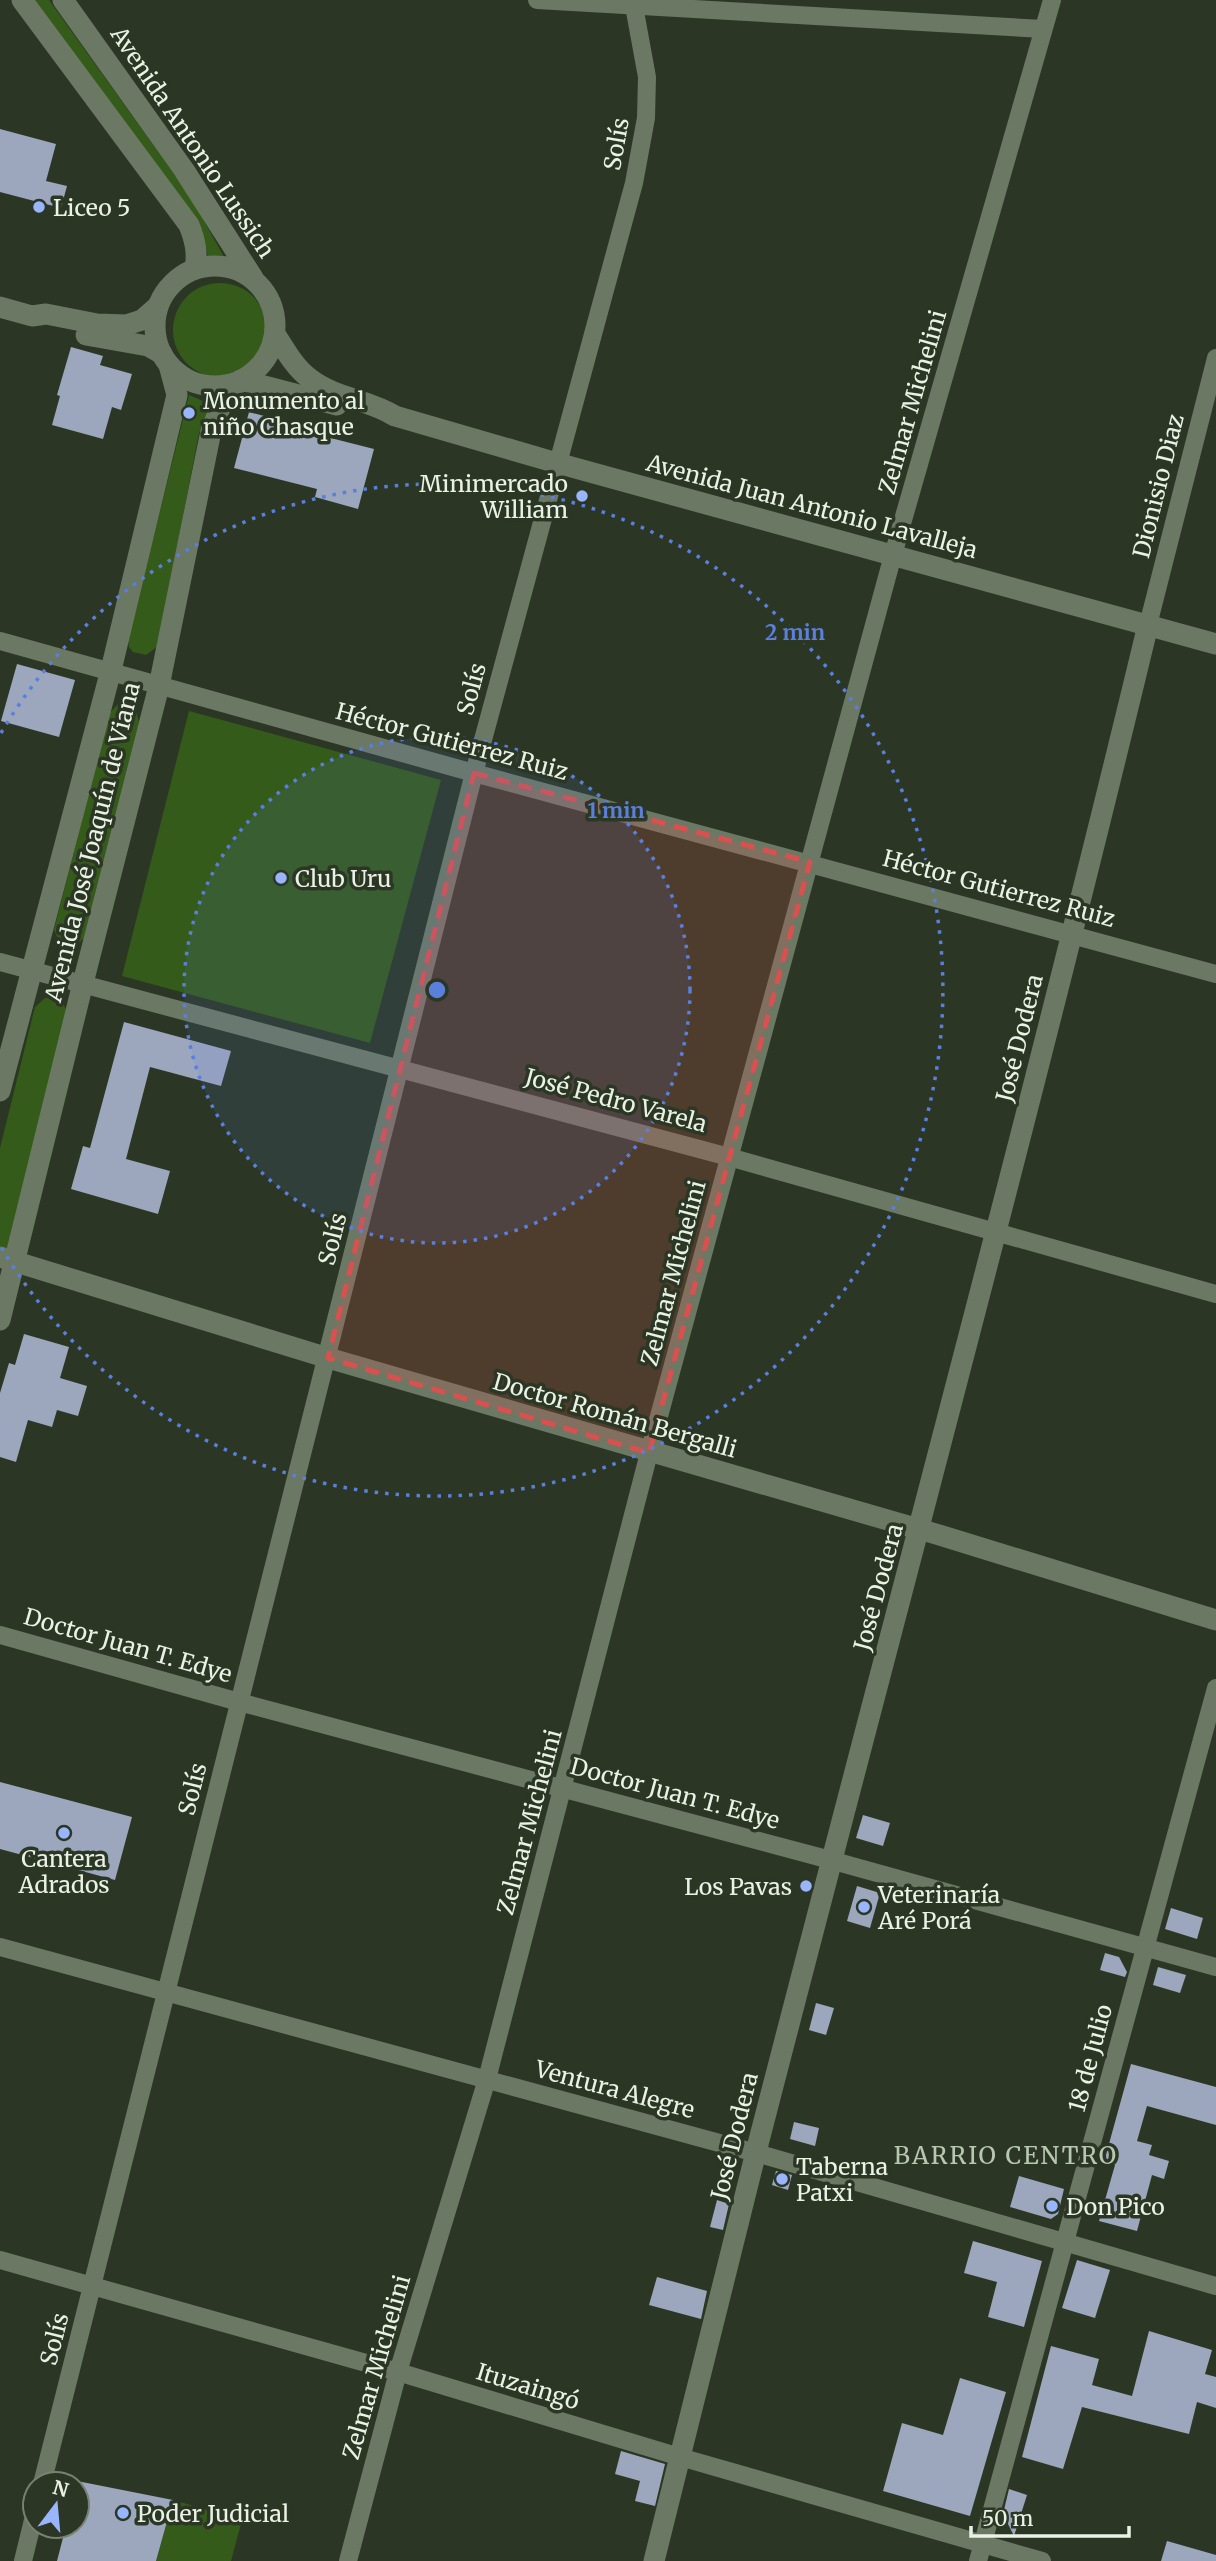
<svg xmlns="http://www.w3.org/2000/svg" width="1216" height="2561" font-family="Merriweather,serif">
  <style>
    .green { fill: #355b1a }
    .building { fill: #9ca6bd }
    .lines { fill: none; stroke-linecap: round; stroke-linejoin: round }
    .street { stroke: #6b7964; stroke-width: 18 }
    .secondary { stroke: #6b7964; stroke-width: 21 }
    .marked { fill: #da504e; fill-opacity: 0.2; stroke: #da504e; stroke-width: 5; stroke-dasharray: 14 9; stroke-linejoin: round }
    .ring { fill: none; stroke: #5a7fdc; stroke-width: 3.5; stroke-dasharray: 3.5 7 }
    .poi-dot { fill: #99b5fd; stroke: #2b3724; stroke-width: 2.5 }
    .labels { text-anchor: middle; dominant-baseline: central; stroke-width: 7; stroke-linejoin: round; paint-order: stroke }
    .street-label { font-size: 23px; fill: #eaf2e6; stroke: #2b3724 }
    .poi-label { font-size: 23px; fill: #eaf2e6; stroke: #2b3724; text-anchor: start }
    .neighbourhood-label { font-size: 24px; letter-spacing: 2px; fill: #b8c7b0; stroke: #2b3724 }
    .centre { fill: #5a7fdc; stroke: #2b3724; stroke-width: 3.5 }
    .ring-label { font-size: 21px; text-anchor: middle; font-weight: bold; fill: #5a7fdc; stroke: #2b3724; stroke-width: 7; stroke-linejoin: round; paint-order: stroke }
  </style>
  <rect width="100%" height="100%" fill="#2b3724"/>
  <!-- green -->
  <g class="green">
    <polygon points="33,0 49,0 192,199 224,257 208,257 205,243"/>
    <circle cx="220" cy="330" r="47"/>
    <polygon points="189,395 203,401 213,402 199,433 158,646 146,655 133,652 129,647 128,639"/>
    <polygon points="124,704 136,711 139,722 84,938 74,947 60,943 54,930 109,714 117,705"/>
    <polygon points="189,711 441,780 370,1043 122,976"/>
    <polygon points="52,997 63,1003 66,1010 8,1249 0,1247 0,1148 35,1007 45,998"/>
    <polygon points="173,2500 242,2520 231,2561 156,2561"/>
  </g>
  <!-- building -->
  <g class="building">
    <polygon points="0,129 56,144 46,181 67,186 61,208 0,192"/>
    <polygon points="71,347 103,356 100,365 132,374 121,410 112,407 103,439 52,425 60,396 57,395"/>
    <polygon points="249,412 312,429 311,433 374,449 358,509 315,497 317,489 234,468"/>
    <polygon points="17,664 75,680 59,737 1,721"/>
    <polygon points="124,1022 231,1051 221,1086 150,1067 126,1159 170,1171 158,1214 71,1189 83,1146 90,1148"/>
    <polygon points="24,1334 69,1347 60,1378 87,1386 78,1416 57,1410 52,1427 28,1420 16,1462 0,1457 0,1393 9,1363 15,1365"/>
    <polygon points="0,1782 132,1817 115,1880 0,1849"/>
    <polygon points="863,1815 890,1823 883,1846 856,1838"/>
    <polygon points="857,1886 880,1893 870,1928 847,1921"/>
    <polygon points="1171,1908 1203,1918 1197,1939 1165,1929"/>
    <polygon points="1105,1953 1119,1957 1127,1972 1125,1977 1100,1970"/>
    <polygon points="1158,1967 1186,1975 1180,1993 1153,1985"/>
    <polygon points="816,2003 834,2008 826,2035 809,2030"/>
    <polygon points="1131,2064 1216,2087 1216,2125 1147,2106 1137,2141 1152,2145 1149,2155 1169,2161 1164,2179 1152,2175 1137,2231 1099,2221 1115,2165 1104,2162"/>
    <polygon points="794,2122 819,2128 815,2146 790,2139"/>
    <polygon points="776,2171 792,2175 788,2190 772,2185"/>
    <polygon points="1019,2176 1064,2189 1058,2214 1051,2219 1010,2207"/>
    <polygon points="717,2200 729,2204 723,2230 710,2227"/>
    <polygon points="973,2241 1042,2261 1024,2327 988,2317 997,2282 964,2273"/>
    <polygon points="1077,2260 1110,2270 1095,2318 1062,2308"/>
    <polygon points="657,2277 707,2291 701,2319 649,2305"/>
    <polygon points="1149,2331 1212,2350 1205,2374 1216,2377 1216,2408 1197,2402 1189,2434 1082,2407 1063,2469 1022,2457 1051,2346 1099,2359 1092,2385 1132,2396"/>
    <polygon points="960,2378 1006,2392 970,2516 883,2491 902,2423 943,2435"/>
    <polygon points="621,2451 665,2464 655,2506 635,2501 640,2481 615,2474"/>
    <polygon points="77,2481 173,2500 156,2561 57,2561 66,2526 77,2526"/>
    <polygon points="1009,2489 1027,2495 1014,2536 1003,2514"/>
    <polygon points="1167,2541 1216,2555 1216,2561 1161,2561"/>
  </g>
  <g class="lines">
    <!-- street -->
    <g class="street">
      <polyline points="537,0 1043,29"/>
      <polyline points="1148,625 1216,358"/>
      <polyline points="0,641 474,773 1216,974"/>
      <polyline points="0,962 729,1157 1216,1294"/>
      <polyline points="0,1635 239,1702 823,1858 1216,1967"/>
      <polyline points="0,1947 756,2153 1216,2286"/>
      <polyline points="0,2260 398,2372 680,2457 1042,2561"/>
      <polyline points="42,2484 474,773 634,183 646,118 647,77 634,6"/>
      <polyline points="23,2561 35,2512"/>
      <polyline points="348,2561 398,2372 487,2079 649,1453 893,555 1052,0"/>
      <polyline points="978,2561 1216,1688"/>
    </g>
    <!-- secondary -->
    <g class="secondary">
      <path d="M22,0L189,225C195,240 198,253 195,269"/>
      <polyline points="63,0 184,170 253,278"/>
      <circle cx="215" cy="326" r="60"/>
      <polyline points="0,307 32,316 46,314 97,324 126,325 142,320 157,307"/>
      <path d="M275,334C285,349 294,367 309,378C334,398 368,399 395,416L557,463L1216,644"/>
      <polyline points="86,335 148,346 162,354"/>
      <polyline points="241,380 337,405"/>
      <polyline points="0,1091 111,670 177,395 169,365"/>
      <polyline points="0,1257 328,1358 936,1534 1216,1620"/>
      <polyline points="0,1320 83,983 159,686 211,431 220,408 239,381"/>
      <path d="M654,2561C689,2425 721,2288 756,2152C887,1643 1025,1136 1148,625"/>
    </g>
  </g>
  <!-- marked area -->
  <path class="marked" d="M474,773L810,862L649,1453L328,1358Z"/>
  <!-- distance rings -->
  <circle cx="437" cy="990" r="253" fill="#5a7fdc" fill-opacity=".12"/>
  <g class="ring">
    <circle cx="437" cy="990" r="253"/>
    <path d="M1 733A506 506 0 1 1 1 1247"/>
  </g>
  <!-- markers -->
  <g class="poi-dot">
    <circle cx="39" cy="207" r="7"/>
    <circle cx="189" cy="413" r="7"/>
    <circle cx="582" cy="496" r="7"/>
    <circle cx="281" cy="878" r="7"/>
    <circle cx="64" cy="1833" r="7"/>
    <circle cx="806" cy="1886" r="7"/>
    <circle cx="864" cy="1907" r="7"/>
    <circle cx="782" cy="2179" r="7"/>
    <circle cx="1052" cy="2206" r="7"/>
    <circle cx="123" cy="2513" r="7"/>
  </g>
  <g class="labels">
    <!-- street labels -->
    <g class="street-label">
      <text transform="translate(193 142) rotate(56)">Avenida Antonio Lussich</text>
      <text transform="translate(616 144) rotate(-80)">Solís</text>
      <text transform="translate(912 402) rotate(-74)">Zelmar Michelini</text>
      <text transform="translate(1158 486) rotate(-76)">Dionisio Diaz</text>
      <text transform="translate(812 506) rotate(15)">Avenida Juan Antonio Lavalleja</text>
      <text transform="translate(471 689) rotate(-75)">Solís</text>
      <text transform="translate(452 741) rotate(15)">Héctor Gutierrez Ruiz</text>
      <text transform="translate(92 842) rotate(-76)">Avenida José Joaquín de Viana</text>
      <text transform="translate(999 888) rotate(15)">Héctor Gutierrez Ruiz</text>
      <text transform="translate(1019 1038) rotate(-76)">José Dodera</text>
      <text transform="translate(616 1100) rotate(15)">José Pedro Varela</text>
      <text transform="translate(332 1239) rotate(-76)">Solís</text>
      <text transform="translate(673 1273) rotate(-75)">Zelmar Michelini</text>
      <text transform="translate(615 1415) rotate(16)">Doctor Román Bergalli</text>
      <text transform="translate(878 1587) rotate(-75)">José Dodera</text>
      <text transform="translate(128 1645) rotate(16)">Doctor Juan T. Edye</text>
      <text transform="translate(192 1789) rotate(-76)">Solís</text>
      <text transform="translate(675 1793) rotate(15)">Doctor Juan T. Edye</text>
      <text transform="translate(529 1822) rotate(-75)">Zelmar Michelini</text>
      <text transform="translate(1090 2058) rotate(-75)">18 de Julio</text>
      <text transform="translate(615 2089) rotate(15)">Ventura Alegre</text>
      <text transform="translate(734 2136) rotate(-76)">José Dodera</text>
      <text transform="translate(54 2339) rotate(-76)">Solís</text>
      <text transform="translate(376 2367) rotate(-74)">Zelmar Michelini</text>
      <text transform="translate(528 2386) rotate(17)">Ituzaingó</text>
    </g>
    <!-- poi labels -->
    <g class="poi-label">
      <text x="53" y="207">Liceo 5</text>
      <text x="203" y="400">Monumento al<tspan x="203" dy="26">niño Chasque</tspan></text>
      <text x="568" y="483" text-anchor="end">Minimercado<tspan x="568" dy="26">William</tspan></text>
      <text x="295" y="878">Club Uru</text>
      <text x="64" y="1858" text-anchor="middle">Cantera<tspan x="64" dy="26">Adrados</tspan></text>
      <text x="792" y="1886" text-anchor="end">Los Pavas</text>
      <text x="878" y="1894">Veterinaría<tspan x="878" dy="26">Aré Porá</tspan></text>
      <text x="796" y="2166">Taberna<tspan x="796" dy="26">Patxi</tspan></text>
      <text x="1066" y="2206">Don Pico</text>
      <text x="137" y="2513">Poder Judicial</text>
    </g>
    <!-- neighbourhood labels -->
    <g class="neighbourhood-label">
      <text x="1006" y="2155">BARRIO CENTRO</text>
    </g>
  </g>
  <circle cx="437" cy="990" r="10" class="centre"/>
  <g class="ring-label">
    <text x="795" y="640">2 min</text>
    <text x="616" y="818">1 min</text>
  </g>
  <!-- north arrow -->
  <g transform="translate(56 2505) rotate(16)"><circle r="33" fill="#2b3724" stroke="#778272" stroke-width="2"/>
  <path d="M0-5L12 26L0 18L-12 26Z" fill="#99b5fd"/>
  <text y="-10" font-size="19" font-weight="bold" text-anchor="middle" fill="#eaf2e6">N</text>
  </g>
  <!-- scale -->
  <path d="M971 2526v10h158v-10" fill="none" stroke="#eaf2e6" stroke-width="3.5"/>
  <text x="982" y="2526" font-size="21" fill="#eaf2e6" stroke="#2b3724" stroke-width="5" paint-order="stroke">50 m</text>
</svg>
